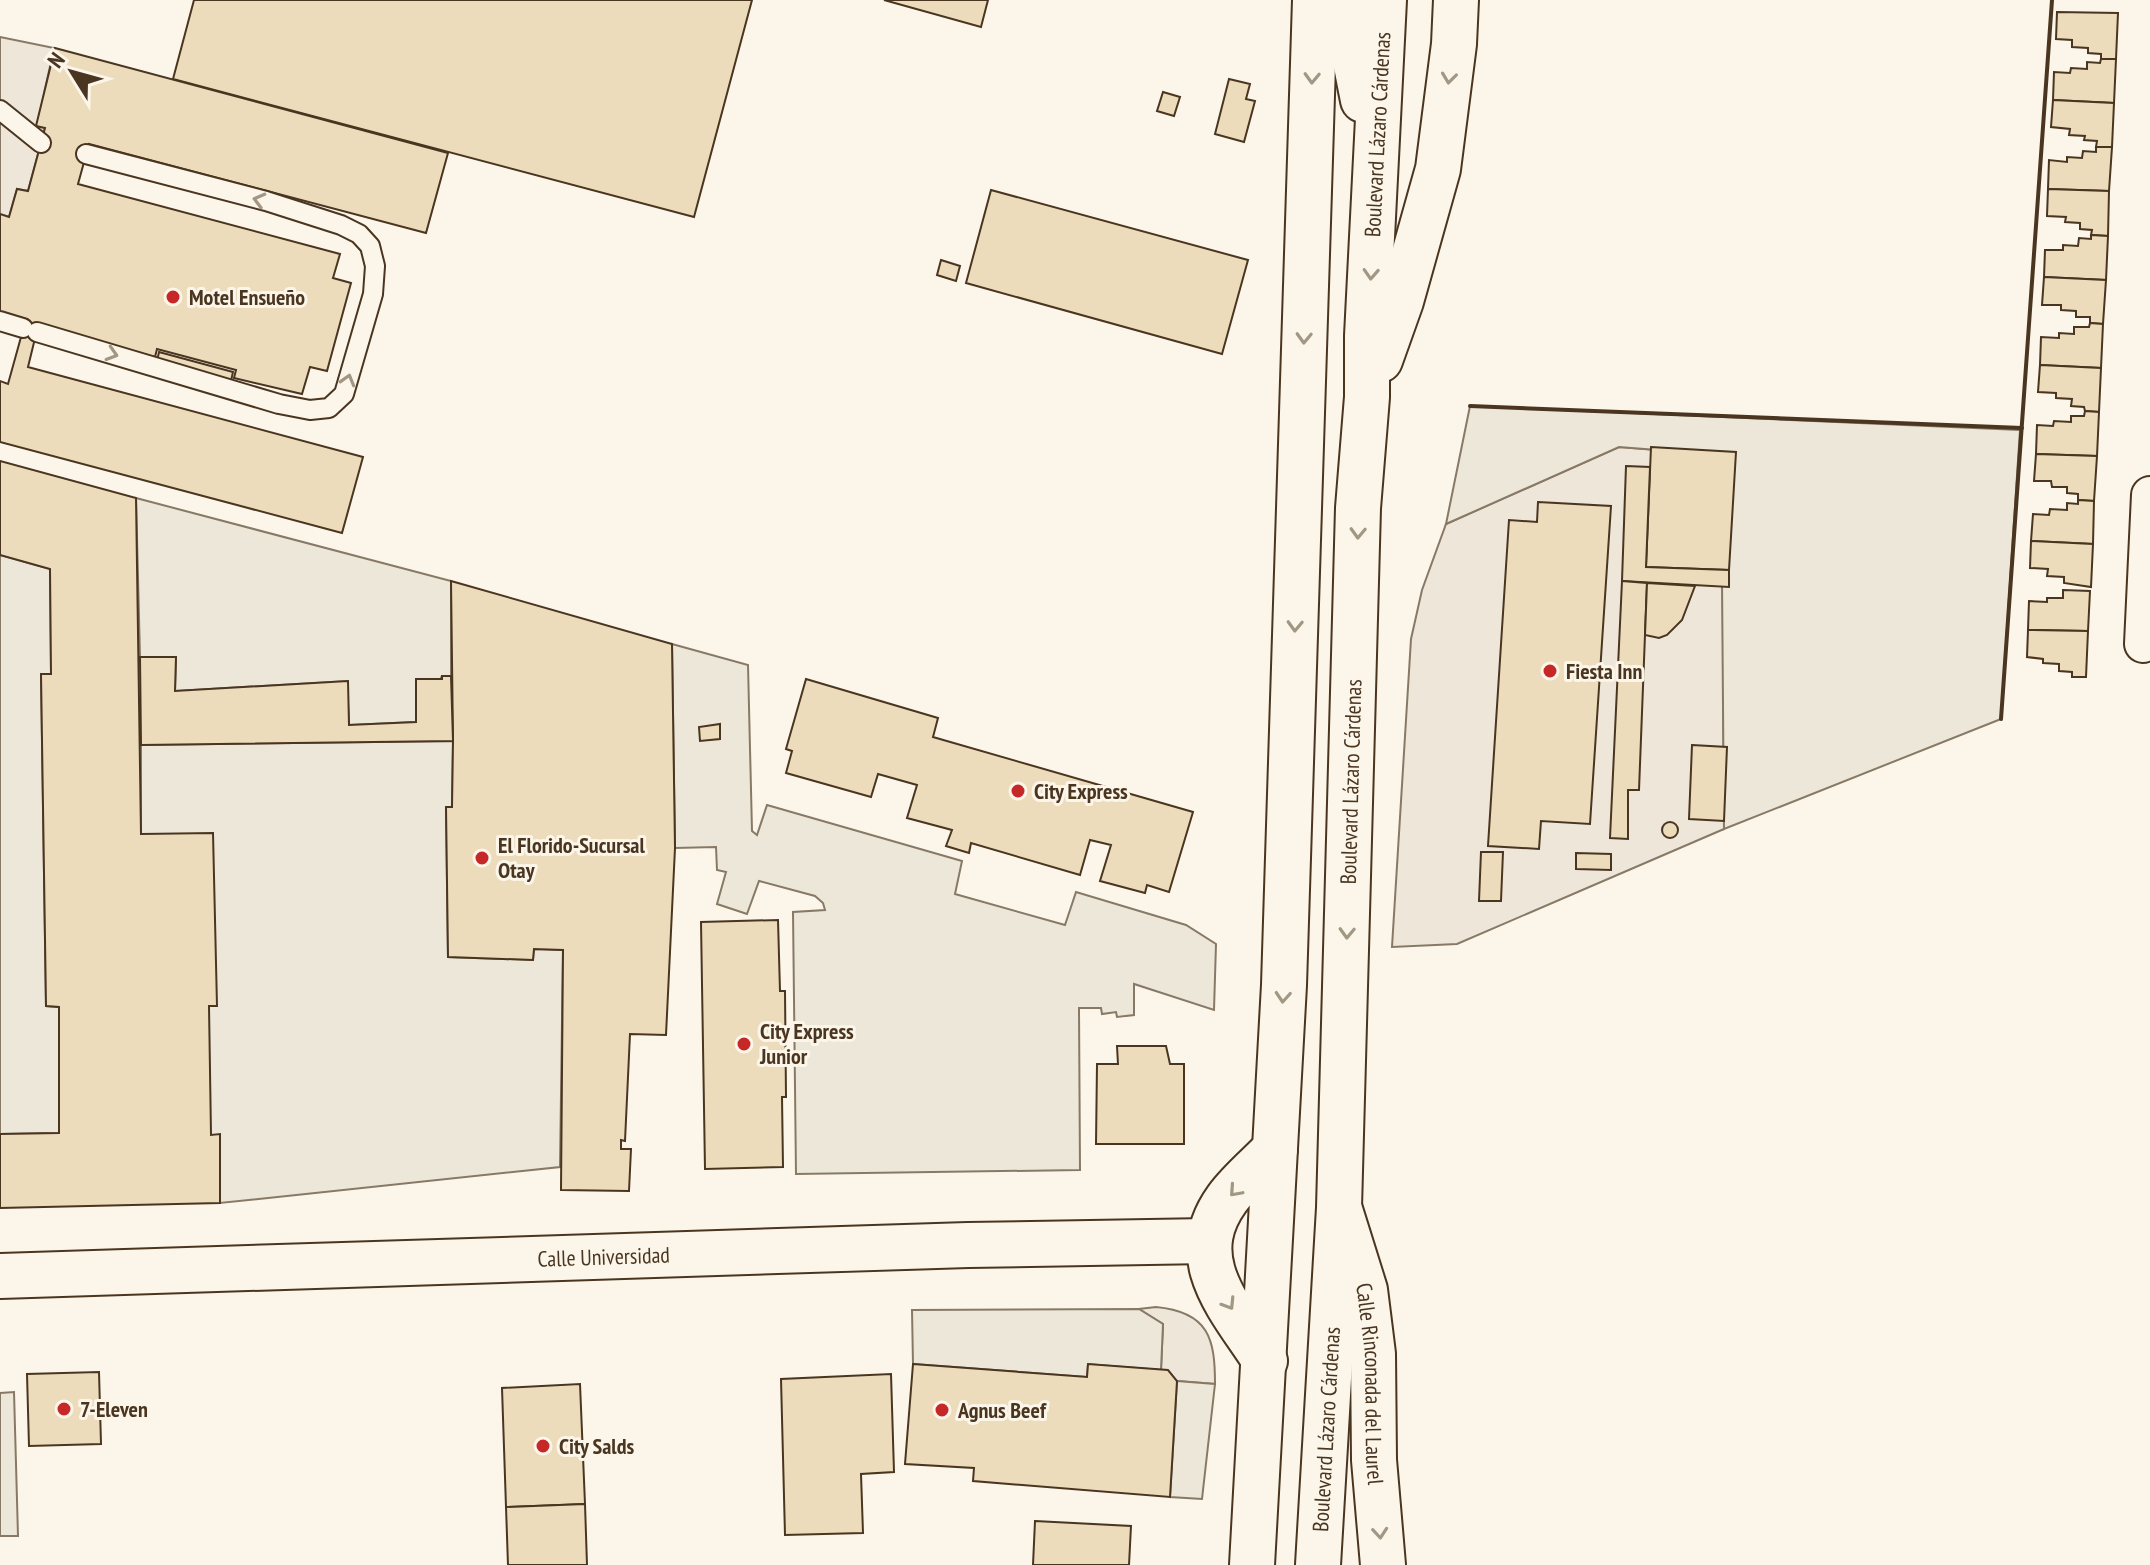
<svg xmlns="http://www.w3.org/2000/svg" width="2150" height="1565" font-family="'PT Sans Narrow',sans-serif">
  <style>
    .green { fill: #ede6d9; stroke: #887966; stroke-width: 2 }
    .parking { fill: #ede7d9; stroke: #887966; stroke-width: 2 }
    .building { fill: #ecdcbc; stroke: #4a3520; stroke-width: 2 }
    .lines { fill: none; stroke-linecap: round; stroke-linejoin: round }
    .service-casing { stroke: #4a3520; stroke-width: 22 }
    .minor-casing { stroke: #4a3520; stroke-width: 40 }
    .tertiary-casing { stroke: #4a3520; stroke-width: 48 }
    .secondary-casing { stroke: #4a3520; stroke-width: 48 }
    .trunk-casing { stroke: #4a3520; stroke-width: 48 }
    .service { stroke: #fbf6e9; stroke-width: 18 }
    .minor { stroke: #fbf6e9; stroke-width: 36 }
    .tertiary { stroke: #fbf6e9; stroke-width: 44 }
    .secondary { stroke: #fbf6e9; stroke-width: 44 }
    .trunk { stroke: #fbf6e9; stroke-width: 44 }
    .wall { stroke: #4a3520; stroke-width: 4 }
    .oneway { stroke: #a29684 }
    .poi-dot { fill: #c62828; stroke: #fbf6e9; stroke-width: 3 }
    .labels { text-anchor: middle; dominant-baseline: central; stroke-width: 6; stroke-linejoin: round; paint-order: stroke }
    .street-label { font-size: 22px; fill: #4a3520; stroke: #fbf6e9 }
    .poi-label { font-size: 22px; font-weight: bold; fill: #4a3520; stroke: #fbf6e9; text-anchor: start }
  </style>
  <rect width="100%" height="100%" fill="#fbf6e9"/>
  <!-- green -->
  <g class="green">
    <polygon points="0,37 54,48 37,126 45,128 28,191 17,189 9,217 0,214"/>
    <polygon points="1619,447 1722,455 1724,829 1457,944 1392,947 1411,639 1422,590 1446,524"/>
    <path d="M1156,1307C1209,1312 1215,1339 1215,1384L1177,1381L1161,1370L1163,1324L1139,1309Z"/>
  </g>
  <!-- parking -->
  <g class="parking">
    <polygon points="1470,406 2020,430 2001,719 1724,829 1721,455 1619,447 1446,524"/>
    <polygon points="136,498 451,581 451,676 442,676 416,722 349,725 347,681 175,691 176,657 140,657"/>
    <polygon points="0,555 50,569 51,674 41,675 46,1006 59,1007 59,1133 0,1134"/>
    <polygon points="672,644 748,665 752,831 757,835 767,805 962,861 955,894 1065,925 1076,892 1186,925 1216,944 1214,1010 1134,984 1134,1015 1117,1017 1116,1012 1102,1014 1101,1008 1079,1008 1080,1170 796,1174 793,912 825,910 823,903 815,896 759,881 747,914 717,904 726,872 717,870 716,847 675,848"/>
    <polygon points="453,741 452,807 446,807 448,957 533,960 534,949 563,950 560,1167 220,1203 220,1135 211,1135 141,834 141,745"/>
    <polygon points="1139,1309 1163,1324 1161,1370 1088,1364 1087,1377 913,1364 912,1310"/>
    <polygon points="1177,1381 1215,1384 1202,1499 1170,1497"/>
    <polygon points="14,1392 18,1536 0,1536 0,1393"/>
  </g>
  <!-- building -->
  <g class="building">
    <polygon points="194,0 752,0 694,217 173,79"/>
    <polygon points="884,0 988,0 981,27"/>
    <polygon points="2057,12 2118,13 2116,59 2101,59 2101,54 2088,53 2088,48 2072,47 2072,40 2056,39"/>
    <polygon points="55,48 448,153 426,233 89,144 78,184 340,254 333,278 351,283 327,371 310,367 302,394 234,378 236,370 157,349 155,357 38,326 28,367 363,457 342,533 0,442 0,381 8,384 26,319 0,312 0,214 9,217 17,189 28,191 45,128 36,126"/>
    <polygon points="2101,59 2116,59 2114,103 2053,100 2054,72 2070,73 2071,68 2087,69 2087,62 2100,63"/>
    <polygon points="1229,79 1250,84 1246,99 1255,101 1244,142 1215,134"/>
    <polygon points="1163,92 1180,97 1174,116 1157,111"/>
    <polygon points="2053,100 2114,103 2112,147 2096,147 2097,141 2084,140 2085,136 2069,135 2070,129 2051,127"/>
    <polygon points="2096,147 2112,147 2109,191 2048,189 2049,160 2067,162 2067,157 2082,158 2083,151 2096,152"/>
    <polygon points="2048,189 2109,191 2108,236 2091,235 2092,230 2080,229 2080,223 2065,222 2066,217 2047,216"/>
    <polygon points="991,190 1248,260 1222,354 966,283"/>
    <polygon points="2091,235 2108,236 2106,280 2044,277 2045,250 2063,250 2063,245 2078,246 2079,238 2091,239"/>
    <polygon points="941,260 960,266 956,281 937,275"/>
    <polygon points="2044,277 2106,280 2103,324 2090,323 2090,317 2076,317 2076,311 2061,310 2061,305 2042,305"/>
    <polygon points="2090,323 2103,324 2101,368 2040,365 2041,337 2059,338 2059,333 2074,334 2074,327 2089,327"/>
    <polygon points="159,352 233,372 231,381 157,361"/>
    <polygon points="2040,365 2101,368 2099,412 2085,411 2084,407 2071,406 2072,399 2056,398 2056,393 2038,392"/>
    <polygon points="2085,411 2099,412 2097,456 2036,454 2037,425 2053,426 2054,421 2071,422 2071,416 2084,416"/>
    <polygon points="1651,447 1736,452 1729,570 1646,567"/>
    <polygon points="2036,454 2097,456 2094,501 2078,500 2078,494 2067,493 2067,487 2052,487 2051,481 2034,481"/>
    <polygon points="0,461 136,498 141,834 213,833 217,1006 209,1006 211,1135 220,1134 220,1203 0,1208 0,1134 59,1133 59,1007 46,1006 41,674 51,674 50,569 0,555"/>
    <polygon points="1626,466 1650,467 1646,567 1729,570 1729,587 1622,581"/>
    <polygon points="2078,500 2094,501 2093,544 2031,541 2033,514 2049,515 2050,509 2067,510 2067,503 2078,504"/>
    <polygon points="1538,502 1611,506 1590,824 1541,821 1539,849 1488,846 1509,520 1537,522"/>
    <polygon points="2031,541 2093,544 2091,587 2064,583 2064,577 2047,576 2048,569 2030,568"/>
    <polygon points="451,581 672,644 675,848 666,1035 630,1034 625,1141 621,1140 621,1149 631,1149 629,1191 561,1190 563,950 534,949 533,960 448,957 446,807 452,807 453,741"/>
    <polygon points="1622,581 1647,583 1639,790 1628,790 1628,839 1610,838"/>
    <polygon points="1647,583 1695,586 1682,620 1667,635 1659,638 1645,635"/>
    <polygon points="2063,590 2090,591 2088,631 2028,630 2029,601 2047,602 2047,598 2063,598"/>
    <polygon points="2028,630 2088,631 2086,677 2072,677 2072,672 2059,671 2059,664 2043,663 2043,659 2027,657"/>
    <polygon points="140,657 176,657 175,691 348,681 349,725 416,722 416,679 442,679 442,676 451,676 453,741 141,745"/>
    <polygon points="806,679 938,718 933,737 1193,812 1169,892 1147,885 1145,893 1100,881 1111,845 1090,840 1080,875 971,843 969,853 946,846 952,830 907,818 917,785 878,774 871,797 786,773 792,751 786,749"/>
    <polygon points="720,724 720,739 700,741 699,727"/>
    <polygon points="1692,745 1727,747 1724,821 1689,819"/>
    <circle cx="1670" cy="830" r="8"/>
    <polygon points="1481,852 1503,852 1501,901 1479,901"/>
    <polygon points="1576,853 1611,854 1611,870 1576,869"/>
    <polygon points="778,920 780,991 785,991 786,1097 782,1097 783,1167 705,1169 701,922"/>
    <polygon points="1117,1046 1166,1046 1170,1064 1184,1064 1184,1144 1096,1144 1097,1064 1118,1064"/>
    <polygon points="913,1364 1087,1377 1088,1364 1168,1370 1177,1381 1170,1497 973,1481 974,1468 905,1464"/>
    <polygon points="99,1372 101,1444 29,1446 27,1374"/>
    <polygon points="891,1374 894,1472 861,1474 863,1533 785,1535 781,1379"/>
    <polygon points="580,1384 585,1504 506,1507 502,1388"/>
    <polygon points="585,1504 587,1565 508,1565 506,1507"/>
    <polygon points="1035,1521 1131,1526 1129,1565 1033,1565"/>
  </g>
  <g class="lines">
    <!-- service casing -->
    <g class="service-casing">
      <g id="service">
        <polyline points="0,110 41,143"/>
        <polyline points="0,321 23,328"/>
        <polyline points="37,332 279,404 310,410 329,408 344,394 373,294 375,266 370,246 359,234 341,225 266,201 86,154"/>
      </g>
    </g>
    <!-- minor casing -->
    <g class="minor-casing">
      <polyline id="minor" points="2143,644 2150,495"/>
    </g>
    <!-- tertiary casing -->
    <g class="tertiary-casing">
      <g id="tertiary">
        <path id="s1" d="M1340,1210L1365,1290L1373,1354L1374,1460L1383,1565"/>
        <path id="s2" d="M0,1276L968,1245L1208,1241"/>
      </g>
    </g>
    <!-- secondary casing -->
    <g class="secondary-casing">
      <g id="secondary">
        <path d="M1265,1361C1231,1308 1183,1260 1227,1199C1240,1181 1260,1165 1275,1149"/>
        <polyline points="1252,1565 1284,985 1315,0"/>
      </g>
    </g>
    <!-- trunk casing -->
    <g class="trunk-casing">
      <g id="trunk">
        <polyline points="1343,0 1363,100"/>
        <polyline points="1380,360 1401,301 1438,169 1454,44 1456,0"/>
        <path id="s3" d="M1318,1565L1339,1208L1358,508L1367,397V336L1384,0"/>
      </g>
    </g>
    <!-- service -->
    <use href="#service" class="service"/>
    <!-- minor -->
    <use href="#minor" class="minor"/>
    <!-- tertiary -->
    <use href="#tertiary" class="tertiary"/>
    <!-- secondary -->
    <use href="#secondary" class="secondary"/>
    <!-- trunk -->
    <use href="#trunk" class="trunk"/>
    <!-- wall -->
    <g class="wall">
      <polyline points="1470,406 2022,428"/>
      <polyline points="2001,719 2052,0"/>
    </g>
  </g>
  <!-- one-way arrows -->
  <defs><path id="oneway-chevron" d="M-2-3.5L2.5 0L-2 3.5" fill="none" stroke-width="1.6" stroke-linecap="round" stroke-linejoin="round" transform="scale(2)"/></defs>
  <g class="oneway">
    <use href="#oneway-chevron" transform="translate(1312 78) rotate(92)"/>
    <use href="#oneway-chevron" transform="translate(1449 78) rotate(97)"/>
    <use href="#oneway-chevron" transform="translate(259 200) rotate(-165)"/>
    <use href="#oneway-chevron" transform="translate(1371 274) rotate(93)"/>
    <use href="#oneway-chevron" transform="translate(1304 338) rotate(92)"/>
    <use href="#oneway-chevron" transform="translate(112 354) rotate(17)"/>
    <use href="#oneway-chevron" transform="translate(348 380) rotate(-74)"/>
    <use href="#oneway-chevron" transform="translate(1358 533) rotate(92)"/>
    <use href="#oneway-chevron" transform="translate(1295 626) rotate(92)"/>
    <use href="#oneway-chevron" transform="translate(1347 933) rotate(92)"/>
    <use href="#oneway-chevron" transform="translate(1283 997) rotate(94)"/>
    <use href="#oneway-chevron" transform="translate(1235 1191) rotate(132)"/>
    <use href="#oneway-chevron" transform="translate(1229 1304) rotate(58)"/>
    <use href="#oneway-chevron" transform="translate(1380 1533) rotate(85)"/>
  </g>
  <!-- markers -->
  <g class="poi-dot">
    <circle cx="173" cy="297" r="8"/>
    <circle cx="1550" cy="671" r="8"/>
    <circle cx="1018" cy="791" r="8"/>
    <circle cx="482" cy="858" r="8"/>
    <circle cx="744" cy="1044" r="8"/>
    <circle cx="64" cy="1409" r="8"/>
    <circle cx="942" cy="1410" r="8"/>
    <circle cx="543" cy="1446" r="8"/>
  </g>
  <g class="labels">
    <!-- street labels -->
    <g class="street-label">
      <text stroke="none"><textPath href="#s3" startOffset="1432">Boulevard Lázaro Cárdenas</textPath></text>
      <text stroke="none"><textPath href="#s3" startOffset="784">Boulevard Lázaro Cárdenas</textPath></text>
      <text stroke="none"><textPath href="#s2" startOffset="604">Calle Universidad</textPath></text>
      <text stroke="none"><textPath href="#s1" startOffset="178">Calle Rinconada del Laurel</textPath></text>
      <text stroke="none"><textPath href="#s3" startOffset="136">Boulevard Lázaro Cárdenas</textPath></text>
    </g>
    <!-- poi labels -->
    <g class="poi-label">
      <text x="189" y="297">Motel Ensueño</text>
      <text x="1566" y="671">Fiesta Inn</text>
      <text x="1034" y="791">City Express</text>
      <text x="498" y="845">El Florido-Sucursal<tspan x="498" dy="25">Otay</tspan></text>
      <text x="760" y="1031">City Express<tspan x="760" dy="25">Junior</tspan></text>
      <text x="80" y="1409">7-Eleven</text>
      <text x="958" y="1410">Agnus Beef</text>
      <text x="559" y="1446">City Salds</text>
    </g>
  </g>
  <!-- north arrow -->
  <g transform="translate(72 72) rotate(307)" stroke="#fbf6e9" stroke-width="6" paint-order="stroke">
  <path d="M0-6L14 30L0 20L-14 30Z" fill="#4a3520"/>
  <text y="-12" font-size="22" font-weight="bold" text-anchor="middle" fill="#4a3520">N</text>
  </g>
</svg>
